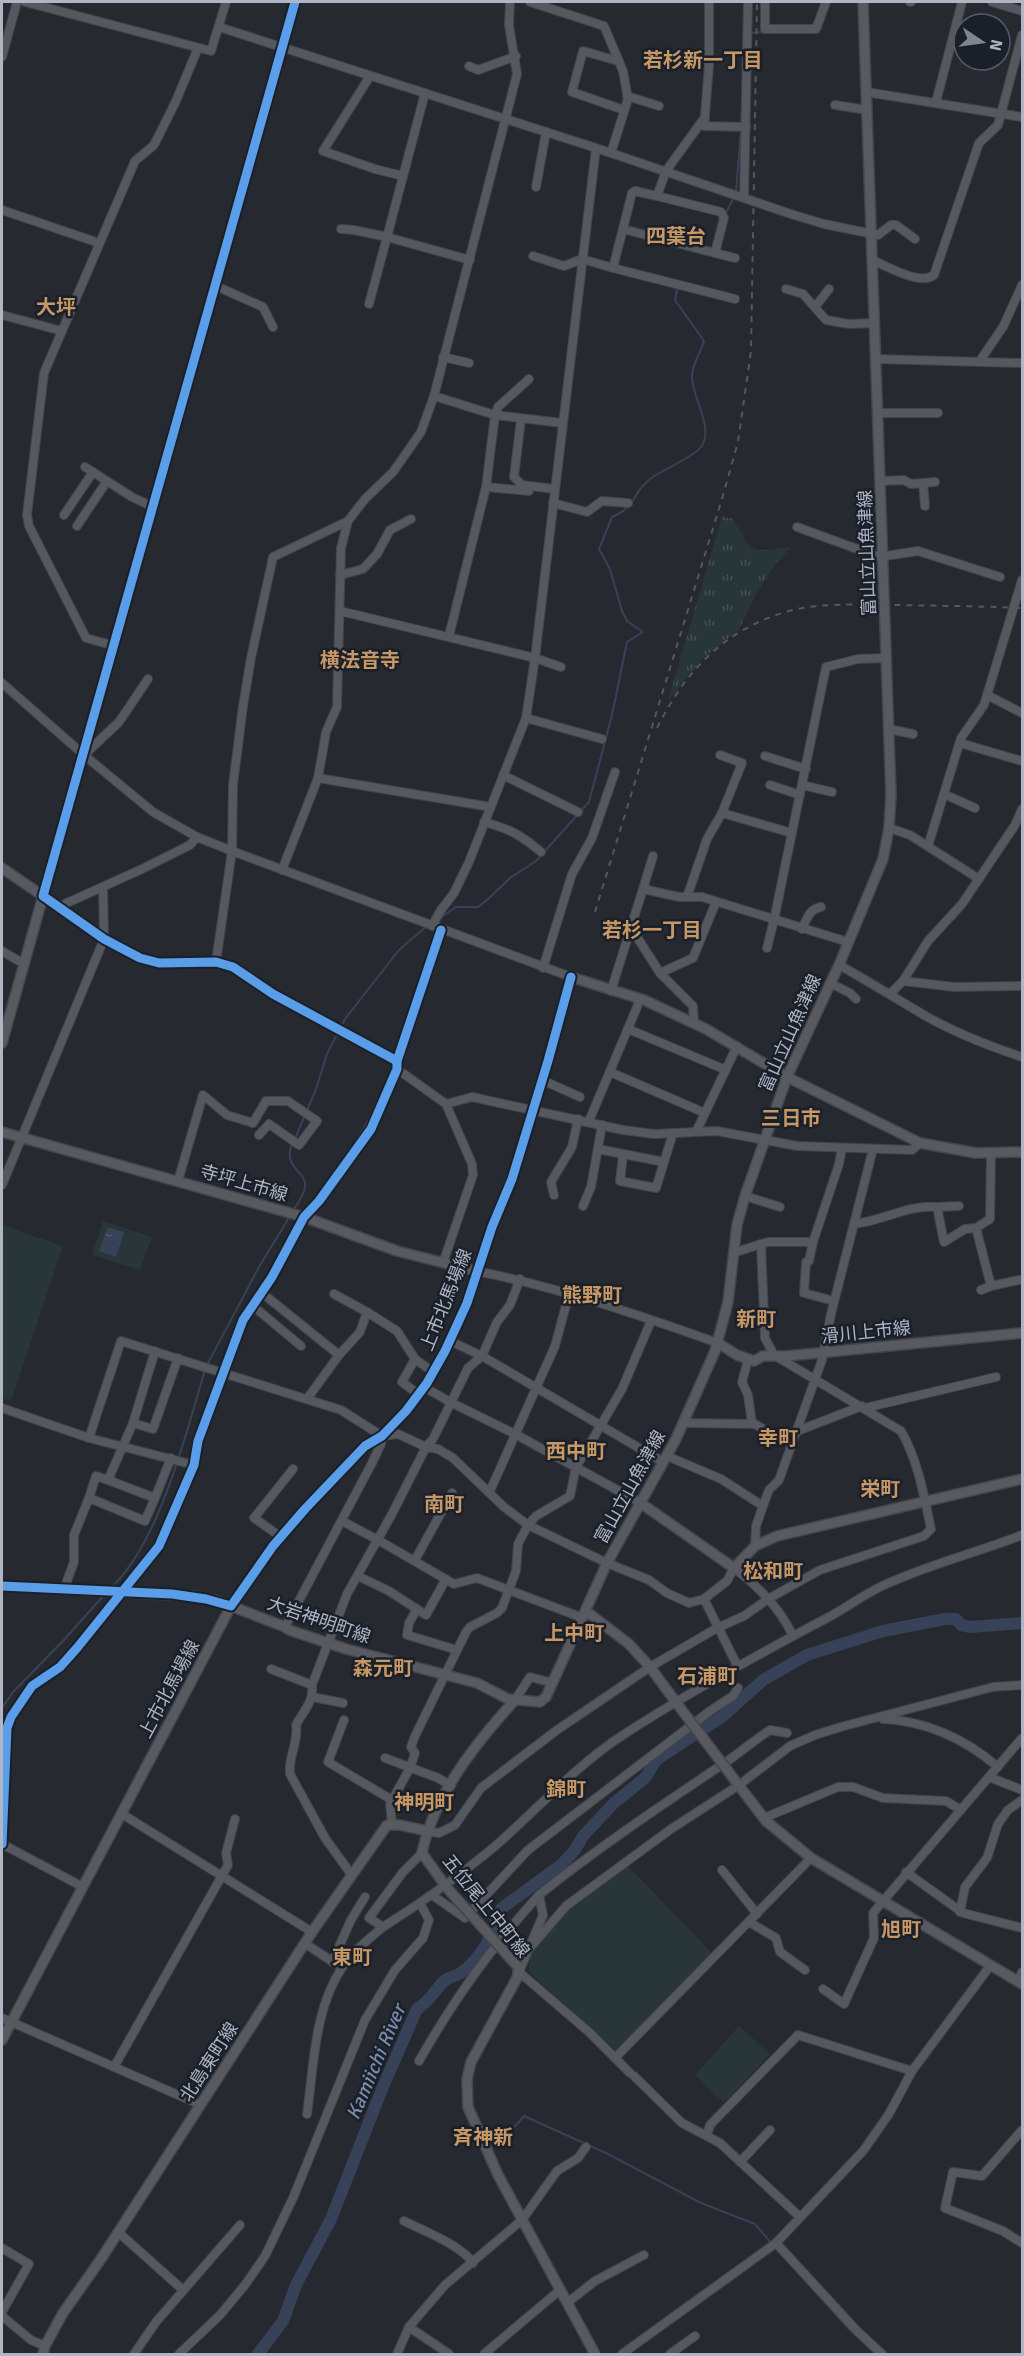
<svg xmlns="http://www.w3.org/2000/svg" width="1024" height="2356" font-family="Signika,'Noto Sans JP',sans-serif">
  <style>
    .grass { fill: url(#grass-tufts) }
    .pitch { fill: #283639 }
    .water { fill: url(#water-ripples) }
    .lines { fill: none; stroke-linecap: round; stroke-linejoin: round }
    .stream { stroke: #374258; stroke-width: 2 }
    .river { stroke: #374258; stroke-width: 12 }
    .minor-casing { stroke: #424449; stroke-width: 10 }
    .major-casing { stroke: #43464d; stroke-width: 12 }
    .minor { stroke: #55585f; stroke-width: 8 }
    .major { stroke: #585a60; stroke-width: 9 }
    .rail { stroke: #54575c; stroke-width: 2; stroke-dasharray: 6 6; stroke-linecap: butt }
    .major-bridge-casing { stroke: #43464d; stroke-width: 12; stroke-linecap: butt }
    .major-bridge { stroke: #585a60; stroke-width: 9 }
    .cycleway-casing { stroke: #1a202a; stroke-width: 13 }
    .cycleway { stroke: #5a9eea; stroke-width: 9 }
    .labels { text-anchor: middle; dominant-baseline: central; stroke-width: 5; stroke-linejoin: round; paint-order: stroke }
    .street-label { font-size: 18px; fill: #afb5c2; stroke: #1a202a }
    .neighbourhood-label { font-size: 20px; font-weight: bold; fill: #c79765; stroke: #1a202a }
    .water-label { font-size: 20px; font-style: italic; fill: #7a8aa8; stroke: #1a202a }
  </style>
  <defs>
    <pattern id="grass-tufts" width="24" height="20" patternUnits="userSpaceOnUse" patternTransform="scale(1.5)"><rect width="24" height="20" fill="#283639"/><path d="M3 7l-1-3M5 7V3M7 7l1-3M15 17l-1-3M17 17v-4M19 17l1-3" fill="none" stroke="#455154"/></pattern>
    <pattern id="water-ripples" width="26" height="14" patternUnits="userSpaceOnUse" patternTransform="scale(1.5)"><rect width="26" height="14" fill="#374258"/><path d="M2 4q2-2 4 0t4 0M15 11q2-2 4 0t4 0" fill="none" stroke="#515b6e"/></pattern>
  </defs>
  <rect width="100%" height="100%" fill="#262930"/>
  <!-- grass -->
  <path class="grass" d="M722,517L733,519C753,555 750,552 791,547L774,566L754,598L739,630L704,657L668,701Z"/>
  <!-- pitch -->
  <g class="pitch">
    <polygon points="103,1221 152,1237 140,1270 92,1255"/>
    <polygon points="2,1225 63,1246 11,1401 2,1398"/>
    <path d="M626,1864L713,1954L618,2052L529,1972C525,1934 598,1885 626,1864Z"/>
    <polygon points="739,2026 770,2054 724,2103 695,2075"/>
  </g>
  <!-- water -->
  <polygon class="water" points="108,1227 124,1232 116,1257 99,1251"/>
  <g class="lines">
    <!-- stream -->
    <g class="stream">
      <polyline points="817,30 821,29 826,12"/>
      <polyline points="749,33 764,32"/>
      <polyline points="741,123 742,108"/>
      <polyline points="736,192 741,129"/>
      <polyline points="727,211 734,197"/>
      <path d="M440,918L456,907H478L487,900L510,878L536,861L589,802L612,715L627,642L643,632L627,621L622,611L610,569L599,549L612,517C638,506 631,494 650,479C662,470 694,457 701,447C715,428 691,396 692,376C692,364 701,352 704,341L675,300L677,289"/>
      <polyline points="295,1139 316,1089 327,1054 345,1019 399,950 427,926"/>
      <path d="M292,1144C282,1169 308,1171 305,1188C303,1196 297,1204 293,1211"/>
      <polyline points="207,1365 259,1267 290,1216"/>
      <path d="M110,1589C160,1542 185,1436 205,1370"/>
      <polyline points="2,1708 13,1692 63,1641 104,1595"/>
      <polyline points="508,2134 524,2116 608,2154 701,2203 755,2224 772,2244"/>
      <polyline points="776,2248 847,2327 876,2354"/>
    </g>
    <!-- river -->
    <path class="river" d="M258,2354L283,2321L296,2285L331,2219L382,2089L417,2009C429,2002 434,1992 443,1982C448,1977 453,1977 459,1974C471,1967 484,1950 490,1938C495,1928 495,1918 502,1908L562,1864L575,1850L583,1836L614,1803L646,1777L656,1760L723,1716L763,1680L807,1655L883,1631L945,1619H956L961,1625L971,1627L1022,1623"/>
    <!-- minor casing -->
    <g class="minor-casing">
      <g id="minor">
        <polyline points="25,2 211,51 226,2"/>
        <polyline points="295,2 43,896 104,939 140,958 159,963 216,962 233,967 273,994 397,1061"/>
        <polyline points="530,2 604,26 623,71 628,99 611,153"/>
        <polyline points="709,2 709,66 704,126 746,127"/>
        <polyline points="765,2 765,29 816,29 826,2"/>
        <polyline points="910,2 911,2"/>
        <polyline points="992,2 1022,11"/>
        <polyline points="219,27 596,148 794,215 824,224 878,235 891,225 896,225 915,239"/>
        <polyline points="2,57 17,2"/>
        <polyline points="618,61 583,51 572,92 624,110"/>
        <polyline points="469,66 478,70 516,56"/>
        <polyline points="370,76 323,151 375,169 403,176"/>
        <polyline points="866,92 1022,117"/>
        <polyline points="425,93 387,237 470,260"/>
        <polyline points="627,96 659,106"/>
        <polyline points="936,102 962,2"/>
        <polyline points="835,105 867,110"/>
        <polyline points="705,117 666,171 657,196 721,212 724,218 715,253 735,258"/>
        <polyline points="536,187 546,132"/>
        <polyline points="744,197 748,2"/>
        <polyline points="2,210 99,243"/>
        <polyline points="341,229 354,230 387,237 369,304"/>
        <polyline points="623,229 715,253"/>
        <polyline points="533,256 564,266 582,259 613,268 632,193 635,191 657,196"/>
        <path d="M872,260C887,266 920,286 934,275L979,143L998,125L1022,35"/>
        <polyline points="613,268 735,299"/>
        <polyline points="216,286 263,307 273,327"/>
        <polyline points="786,289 803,294 826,320 849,324 875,323"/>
        <polyline points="815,307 829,289"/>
        <polyline points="2,315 62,331"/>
        <polyline points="443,357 469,363"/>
        <polyline points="877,359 1022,363"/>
        <polyline points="979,362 1003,327 1022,285"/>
        <polyline points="434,396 495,415 562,423"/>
        <polyline points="879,413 938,413"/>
        <polyline points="521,419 514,477 522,485 555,489"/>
        <polyline points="85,467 132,497 153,507"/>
        <polyline points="881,481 904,480 911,484 935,482"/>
        <polyline points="923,483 925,506"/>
        <polyline points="486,487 529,491"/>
        <polyline points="553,503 587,512 602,501 628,503"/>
        <polyline points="64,515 93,472"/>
        <polyline points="77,526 107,481"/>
        <polyline points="797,527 879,557 918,551 1000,577"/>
        <polyline points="340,575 363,569 377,554 390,530 411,519"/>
        <polyline points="340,611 535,658 561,667"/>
        <polyline points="449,636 486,487 495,415 498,407 529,379"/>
        <polyline points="115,646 86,638 29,526 27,515 44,373 135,161 154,145 176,101 198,48"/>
        <polyline points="2,683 84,755 153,812 197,837 232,851 571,977"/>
        <polyline points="987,695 1022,713"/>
        <polyline points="526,718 602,739"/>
        <polyline points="889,729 913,734"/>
        <polyline points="960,743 1022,761"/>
        <polyline points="85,754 119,722 148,679"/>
        <polyline points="720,755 742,763 722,813 792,833"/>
        <polyline points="765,756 806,769"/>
        <polyline points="503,775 578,812"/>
        <polyline points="318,778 491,807"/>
        <polyline points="770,785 800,795"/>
        <polyline points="802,785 832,792"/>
        <polyline points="944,794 975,808"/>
        <path d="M484,822C510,829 521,835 541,852"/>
        <polyline points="889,828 910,835 979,879"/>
        <polyline points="928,846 961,738 984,705 1022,580"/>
        <polyline points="282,870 318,778 326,732 337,707 341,548 348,521 365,499 393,472 421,432 434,396 517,74 509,25 510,2"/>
        <polyline points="643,889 653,856"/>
        <polyline points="687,897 707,839 722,813"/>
        <polyline points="58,907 142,869 190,845 197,837"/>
        <polyline points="432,926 441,910 454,893 469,862 526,718 535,658 596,148"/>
        <path d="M802,929C807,919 809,909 821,907"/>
        <polyline points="629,931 635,934 660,973 693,958 716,902"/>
        <polyline points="767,948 774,920 826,667 858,659 887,658"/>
        <polyline points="2,951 24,964"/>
        <polyline points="216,962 232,851 233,785 243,706 251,658 273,557 348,521"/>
        <path d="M839,965C868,981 895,998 924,1015C955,1033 989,1046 1022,1057"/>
        <polyline points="543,968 572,874 592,838 615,772"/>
        <polyline points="660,973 693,1006 694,1023"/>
        <polyline points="903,981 954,987 1022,986"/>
        <polyline points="830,983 850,993 856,999"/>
        <polyline points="611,991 643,889 679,897 702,897 848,942"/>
        <polyline points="890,994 903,981 928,941 962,904 1015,825 1022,809"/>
        <polyline points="628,1029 726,1070"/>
        <polyline points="397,1069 446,1104 472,1164 473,1175 443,1263"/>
        <polyline points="610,1072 705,1113"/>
        <polyline points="542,1080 580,1097"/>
        <polyline points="446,1104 472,1097 623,1130 654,1134 717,1131 797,1146 912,1150 920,1143"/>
        <polyline points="589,1121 640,1000"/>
        <polyline points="696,1132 737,1046"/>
        <polyline points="598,1149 664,1162"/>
        <polyline points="623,1155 620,1181 656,1188 673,1133"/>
        <polyline points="178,1181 203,1095 227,1115 253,1123 266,1101 288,1101 317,1121 299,1145 269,1124 259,1135"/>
        <polyline points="2,1185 104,939 103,887"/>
        <polyline points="554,1195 551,1182 572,1147 578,1119"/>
        <polyline points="745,1196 780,1207"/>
        <path d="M319,1201C345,1165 369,1133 387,1092C391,1082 397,1072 397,1061L441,930"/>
        <polyline points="583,1206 591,1187 602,1125"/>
        <polyline points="937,1207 959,1206"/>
        <path d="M854,1224C883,1221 909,1204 937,1207L944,1242L965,1229L976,1228"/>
        <polyline points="813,1242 839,1164 842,1148"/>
        <polyline points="761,1244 768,1242 813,1242 809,1261 806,1262 804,1293 834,1301"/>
        <path d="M476,1271C558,1287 639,1315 718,1343"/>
        <polyline points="991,1286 1019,1280"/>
        <polyline points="981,1290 991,1286 976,1228 990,1219 991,1153"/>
        <polyline points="262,1293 339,1355 307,1399"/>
        <polyline points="334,1294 367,1312 360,1332 339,1355"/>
        <polyline points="253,1306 301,1346"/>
        <polyline points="367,1312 397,1331 415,1359"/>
        <polyline points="450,1341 482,1356 663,1462"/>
        <polyline points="155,1351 133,1423 153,1429 178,1358"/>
        <polyline points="748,1360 742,1382 748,1395 752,1424"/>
        <polyline points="424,1387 452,1403 515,1434 639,1502"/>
        <polyline points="418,1394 402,1382 415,1359 433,1372"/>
        <polyline points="2,1408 89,1438 194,1465"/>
        <polyline points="865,1408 996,1377"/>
        <polyline points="133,1423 108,1480 155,1498 171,1458"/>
        <polyline points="684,1423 755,1424 776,1437 787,1435 862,1406"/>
        <polyline points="89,1438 121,1341 341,1410 382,1436 398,1434 426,1447 438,1449 453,1458 504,1507 528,1525 607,1563 649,1580 667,1593 689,1603 704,1599 737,1665"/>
        <polyline points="584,1454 622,1389 651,1321"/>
        <polyline points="667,1456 721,1479 763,1506 756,1526 755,1546"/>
        <polyline points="108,1480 96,1476 89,1498 145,1521 155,1498"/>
        <polyline points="490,1491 555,1346 569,1294"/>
        <polyline points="763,1506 769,1490 779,1480 822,1360 831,1314 873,1149"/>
        <polyline points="342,1521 378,1540 454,1584 477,1578 583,1618"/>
        <polyline points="281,1537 254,1518 293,1469"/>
        <polyline points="415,1560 452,1493"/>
        <polyline points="358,1576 389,1591 426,1615 446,1579"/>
        <polyline points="64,1589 74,1562 74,1535 89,1498"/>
        <path d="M704,1599L727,1581L734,1568C758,1586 780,1608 793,1636"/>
        <polyline points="417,1609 409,1623 407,1635 457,1650"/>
        <polyline points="285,1627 372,1463 381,1444 382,1436"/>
        <polyline points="271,1669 312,1685"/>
        <polyline points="312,1697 343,1703"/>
        <polyline points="515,1700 530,1677 553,1683"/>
        <path d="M883,1719C926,1721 965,1739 998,1767"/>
        <polyline points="344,1720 328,1762 392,1800"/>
        <polyline points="385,1758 438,1778 451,1786"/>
        <polyline points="989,1777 1022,1790"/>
        <polyline points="122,1814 312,1932"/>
        <polyline points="764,1818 838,1787 853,1787 883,1798 946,1801 961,1810"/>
        <polyline points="392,1824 390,1804 410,1768 415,1753 411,1747 415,1736 466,1632 470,1627 497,1613 502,1608 516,1571 518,1544 528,1525 536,1516 570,1496 576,1467 582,1457"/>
        <path d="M427,1831L439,1833L455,1825L481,1788L557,1730L650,1667L717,1628L744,1616L768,1599L820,1570L924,1536L931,1529C924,1496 918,1460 901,1431L774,1355L765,1338L761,1244L733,1253"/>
        <polyline points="2,1844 7,1728 11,1717 32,1686 60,1667 77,1648 159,1546 194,1465 198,1441 243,1320 272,1277 304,1217 314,1207"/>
        <polyline points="2,1844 83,1887"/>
        <polyline points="722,1870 757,1914"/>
        <polyline points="906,1872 963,1913 1022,1928"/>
        <path d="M351,1874L325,1838L290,1774C288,1756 299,1742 296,1725C304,1710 314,1702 312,1685L347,1594L392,1514L426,1447L433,1439L468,1368L482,1356L497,1322L510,1305L520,1279"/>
        <polyline points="432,1895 465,1918 528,1850 710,1711 733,1696 738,1688"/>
        <path d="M539,1895C600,1846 665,1803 729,1760C743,1750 756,1739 770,1730L787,1733"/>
        <polyline points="960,1912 965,1887 987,1858 998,1824 1008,1810 1022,1800"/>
        <polyline points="749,1922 776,1938 780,1952 805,1970"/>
        <path d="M383,1927C421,1903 458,1877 493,1848C536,1811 575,1766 623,1735C689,1692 757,1655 827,1618C846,1608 863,1595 882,1586C926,1565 976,1553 1022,1535"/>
        <polyline points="306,1944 336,1964"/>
        <polyline points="530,1948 566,1906 671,1829 739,1785 790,1746 815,1735 844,1726 993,1687 1022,1685"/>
        <polyline points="332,1962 351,1920 365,1897"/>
        <polyline points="1018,1982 1022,1972"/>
        <polyline points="823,1989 844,2004 874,1938 873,1913 1022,1738"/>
        <polyline points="2,2018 201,2105"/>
        <polyline points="615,2058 811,1858"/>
        <path d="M419,2061C455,1998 490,1949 539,1895L543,1915L519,1972L589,2032L630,2073"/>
        <polyline points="114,2067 228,1865 226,1853 235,1819"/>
        <polyline points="634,2076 682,2123 720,2143 800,2217"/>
        <path d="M307,2114C314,2064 314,2009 343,1966C353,1951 369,1939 383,1927L369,1918L403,1872L422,1853"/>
        <polyline points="1022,2130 982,2176 953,2172 945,2208 1003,2231 1022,2243"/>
        <polyline points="707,2135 710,2125 798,2035 912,2071"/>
        <polyline points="740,2162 770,2130"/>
        <path d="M404,2221C424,2231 461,2245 473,2263"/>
        <polyline points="118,2232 183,2290"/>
        <polyline points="776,2243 857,2331 882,2354"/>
        <polyline points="2,2248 29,2264 2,2312"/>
        <polyline points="567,2303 595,2281 644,2255"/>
        <polyline points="2,2316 31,2340 45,2346"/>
        <polyline points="409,2327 449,2354"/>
        <polyline points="134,2354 156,2322 240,2225"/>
        <polyline points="179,2354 220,2315 245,2285 265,2256 293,2198 365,2020 395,1970 423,1938 429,1920 420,1903"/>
        <polyline points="397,2354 409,2327 445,2285 522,2220 557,2171 578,2158 586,2147"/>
        <polyline points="484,2354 560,2290"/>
        <polyline points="622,2354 776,2243 863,2151 889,2114 912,2071 990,1966"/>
        <polyline points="670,2354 695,2336"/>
      </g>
    </g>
    <!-- major casing -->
    <g class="major-casing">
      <g id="major">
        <polyline points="2,868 43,896 2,1043"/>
        <polyline points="2,1132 304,1217 397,1251 476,1271"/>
        <polyline points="718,1343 737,1355 754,1361 763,1356 787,1356 1022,1333"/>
        <polyline points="639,1502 734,1568 755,1546 777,1536 1022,1479"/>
        <polyline points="2,1586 192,1596 218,1601 285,1627 289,1630 346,1649 477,1683 508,1699 540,1702 546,1697 607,1563 676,1439 715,1351 728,1302 737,1225 745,1196 787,1077 839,965 883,859 889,828 891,795 863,2"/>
        <polyline points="586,1611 629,1644 650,1667 678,1705"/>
        <polyline points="737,1783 766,1821 811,1858 1022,1984"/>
        <path d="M447,1888L422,1853C434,1795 476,1743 515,1700"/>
        <polyline points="518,1967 518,1976 471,2062 467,2079 468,2107 498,2175 595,2354"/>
        <polyline points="2,2040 231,1606 273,1546 305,1509 365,1446 382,1436 406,1411 427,1383 445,1351 467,1303 492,1227 512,1179 548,1061 571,977 644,1000 706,1029 787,1077 920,1143 976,1153 1022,1152"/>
        <polyline points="43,2354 45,2346 63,2313 101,2259 312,1932 387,1825 400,1825 427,1831"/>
      </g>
    </g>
    <!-- minor -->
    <use href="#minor" class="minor"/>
    <!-- major -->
    <use href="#major" class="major"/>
    <!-- rail -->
    <g class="rail">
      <path d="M657,728C686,670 725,629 789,611C822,602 865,605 899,605C940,606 981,606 1022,608"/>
      <polyline points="595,912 722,499 738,442 751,351 757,2"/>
    </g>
    <!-- major-bridge casing -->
    <g class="major-bridge-casing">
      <g id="major-bridge">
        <polyline points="678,1705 737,1783"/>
        <polyline points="447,1888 518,1967"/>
      </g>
    </g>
    <!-- major-bridge -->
    <use href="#major-bridge" class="major-bridge"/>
    <!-- cycleway casing -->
    <g class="cycleway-casing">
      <g id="cycleway">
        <polyline points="295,2 43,896 104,939 140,958 159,963 216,962 233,967 273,994 397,1061"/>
        <polyline points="2,1586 172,1594 206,1599 231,1606 273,1546 305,1509 365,1446 382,1436 406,1411 427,1383 445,1351 467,1303 492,1227 512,1179 548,1061 571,977"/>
        <polyline points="2,1844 7,1728 11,1717 32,1686 60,1667 77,1648 159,1546 194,1465 198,1441 243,1320 272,1277 304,1217 319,1201 371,1129 397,1069 397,1061 441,930"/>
      </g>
    </g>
    <!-- cycleway -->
    <use href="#cycleway" class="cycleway"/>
  </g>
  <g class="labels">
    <!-- street labels -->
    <g class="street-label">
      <text transform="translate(867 553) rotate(-92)">富山立山魚津線</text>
      <text transform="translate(790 1033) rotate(-66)">富山立山魚津線</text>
      <text transform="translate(244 1183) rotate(16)">寺坪上市線</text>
      <text transform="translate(446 1300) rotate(-68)">上市北馬場線</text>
      <text transform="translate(866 1332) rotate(-6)">滑川上市線</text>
      <text transform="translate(630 1487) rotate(-61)">富山立山魚津線</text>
      <text transform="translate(319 1620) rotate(19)">大岩神明町線</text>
      <text transform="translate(169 1689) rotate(-62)">上市北馬場線</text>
      <text transform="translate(486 1906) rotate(51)">五位尾上中町線</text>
      <text transform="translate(209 2062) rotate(-57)">北島東町線</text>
    </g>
    <!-- neighbourhood labels -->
    <g class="neighbourhood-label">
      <text x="703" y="60">若杉新一丁目</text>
      <text x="676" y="236">四葉台</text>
      <text x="56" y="307">大坪</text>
      <text x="360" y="660">横法音寺</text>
      <text x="652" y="930">若杉一丁目</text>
      <text x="791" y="1118">三日市</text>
      <text x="592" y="1295">熊野町</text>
      <text x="756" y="1319">新町</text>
      <text x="778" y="1438">幸町</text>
      <text x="576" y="1451">西中町</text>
      <text x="880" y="1489">栄町</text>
      <text x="444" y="1504">南町</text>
      <text x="773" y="1571">松和町</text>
      <text x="574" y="1633">上中町</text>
      <text x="383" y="1668">森元町</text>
      <text x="707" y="1676">石浦町</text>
      <text x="566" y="1789">錦町</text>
      <text x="424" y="1802">神明町</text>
      <text x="901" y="1929">旭町</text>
      <text x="352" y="1957">東町</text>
      <text x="483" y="2137">斉神新</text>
    </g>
    <!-- water labels -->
    <g class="water-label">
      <text transform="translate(376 2062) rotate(-67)">Kamiichi River</text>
    </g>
  </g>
  <!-- border -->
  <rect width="1024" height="2356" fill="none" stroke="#afb5c2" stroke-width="6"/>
  <!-- north arrow -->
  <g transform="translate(982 42) rotate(103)"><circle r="28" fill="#1a202a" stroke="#565c67" stroke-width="1.5"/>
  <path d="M0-4.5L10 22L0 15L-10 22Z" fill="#7f848f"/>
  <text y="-9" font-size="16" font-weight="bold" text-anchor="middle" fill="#afb5c2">N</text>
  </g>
</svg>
